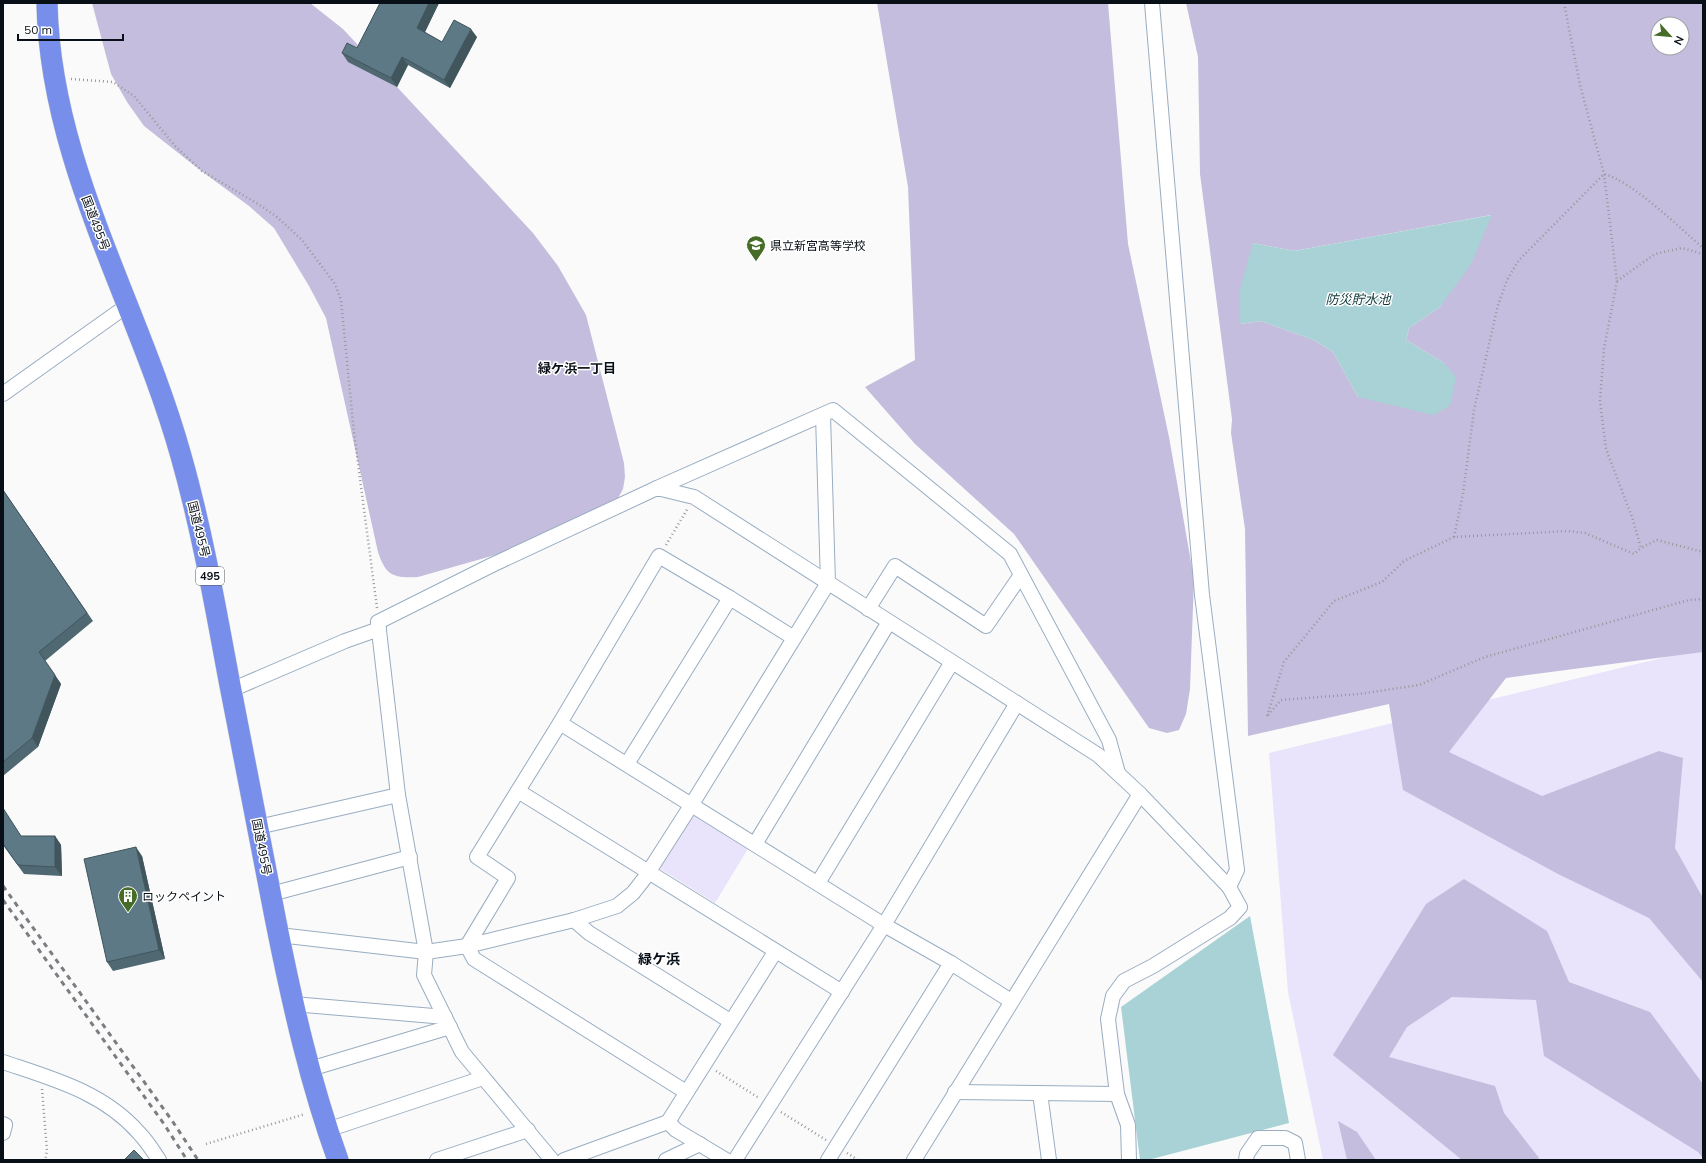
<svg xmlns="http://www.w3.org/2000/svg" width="1706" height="1163" font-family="Mulish,'Noto Sans JP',sans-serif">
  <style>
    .green { fill: #e9e4fb }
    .forest { fill: #c4bddd; fill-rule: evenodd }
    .water { fill: #a8d2d5 }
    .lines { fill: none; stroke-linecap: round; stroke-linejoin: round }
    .minor-casing { stroke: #99adc1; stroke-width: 16 }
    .highway-casing { stroke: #d3d4d5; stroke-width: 22 }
    .path { stroke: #95989b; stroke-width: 2.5; stroke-dasharray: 1 3; stroke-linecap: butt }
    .minor { stroke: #fff; stroke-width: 14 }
    .highway { stroke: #778eea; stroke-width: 21 }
    .rail { stroke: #7a7d81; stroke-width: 3; stroke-dasharray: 5 5; stroke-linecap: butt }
    .wall { fill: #506872 }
    .shaded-wall { fill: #41555d }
    .building { fill: #5d7985; stroke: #41555d }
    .labels { text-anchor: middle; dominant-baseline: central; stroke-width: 3; stroke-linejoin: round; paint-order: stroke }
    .shield { fill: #fff; stroke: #52575c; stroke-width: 1 }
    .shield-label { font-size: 11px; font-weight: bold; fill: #080f16 }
    .street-label { font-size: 12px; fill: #080f16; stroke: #fff }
    .poi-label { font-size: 12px; fill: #080f16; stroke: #fff; text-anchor: start }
    .water-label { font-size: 13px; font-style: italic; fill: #0d373a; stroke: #fff }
    .neighbourhood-label { font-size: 13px; font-weight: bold; fill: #080f16; stroke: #fff }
    .quarter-label { font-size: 14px; font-weight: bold; fill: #080f16; stroke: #fff }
  </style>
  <rect width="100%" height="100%" fill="#fafafa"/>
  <!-- green -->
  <g class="green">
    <polygon points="1703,648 1703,1160 1323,1160 1288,992 1269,753"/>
    <polygon points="694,813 749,847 715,903 659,868"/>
  </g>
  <!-- forest -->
  <g class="forest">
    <path d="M92,3H310L343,29L533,233L558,266L586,315L624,463L625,477L623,489L617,500L568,534L418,577C393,578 386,576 378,552L326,318L309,286L274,228L249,206L200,170L144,126L127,102L111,74Z"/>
    <polygon points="877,3 1108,3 1128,244 1169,437 1194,579 1190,689 1186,714 1179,730 1167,733 1149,728 1014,534 915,444 865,387 915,360 908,187"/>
    <path d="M1186,3H1703V652L1506,678L1449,752L1542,796L1659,751L1683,758L1675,848L1703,898V982L1649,918L1558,874L1403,790L1389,704L1248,736L1245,529L1231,433L1232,419L1200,174L1198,57ZM1658,24H1682V48H1658ZM1491,215L1440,307L1409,328L1406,340L1444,363L1358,397L1333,352L1314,340L1261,321L1240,324L1253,243L1294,251Z"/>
    <polygon points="1464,879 1547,931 1569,982 1650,1012 1703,1084 1703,1158 1698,1152 1544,1056 1536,1000 1452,997 1407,1027 1389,1057 1495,1086 1504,1113 1539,1158 1538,1160 1462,1160 1333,1055 1426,904"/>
    <polygon points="1338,1121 1357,1132 1376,1160 1347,1160"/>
  </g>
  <!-- water -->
  <g class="water">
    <polygon points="1492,215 1471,264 1440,307 1409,328 1406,340 1444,363 1456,377 1450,406 1433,415 1358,397 1333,352 1314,340 1261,321 1240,324 1240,289 1253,243 1294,251"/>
    <polygon points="1250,916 1289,1123 1148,1160 1140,1160 1121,1007"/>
  </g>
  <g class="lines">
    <!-- minor casing -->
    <g class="minor-casing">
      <g id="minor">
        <polyline points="1152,3 1202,595 1237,870 1229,887"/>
        <polyline points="3,394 128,305"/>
        <polyline points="657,488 833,410 1010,554 1109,740 1118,773"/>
        <polyline points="868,609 895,566 986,626 1021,575"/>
        <polyline points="231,690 345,641 379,629"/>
        <polyline points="560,723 884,925 951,963 1011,1001"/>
        <polyline points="627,764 730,598"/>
        <polyline points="518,791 842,992"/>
        <polyline points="258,827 398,795"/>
        <polyline points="755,844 889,622"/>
        <polyline points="818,883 952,662"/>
        <polyline points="271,894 410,857"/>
        <polyline points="574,920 589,933 730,1021"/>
        <polyline points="279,935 426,952 467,946 574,920 617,906 633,893 644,879 692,804 828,583 823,415"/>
        <polyline points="467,946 508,878 477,857 560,723 659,556 730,598 794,638"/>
        <polyline points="467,946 474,959 686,1092"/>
        <polyline points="293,1004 445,1017"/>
        <path d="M3,1062C53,1079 103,1092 139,1133C147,1141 153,1151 159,1160"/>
        <polyline points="310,1069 450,1027"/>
        <polyline points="955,1092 1117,1094"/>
        <polyline points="1040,1093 1049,1160"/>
        <polyline points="668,1122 676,1130 726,1160"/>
        <polyline points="3,1124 5,1125 3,1133"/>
        <polyline points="327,1130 483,1078"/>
        <polyline points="437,1160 528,1130"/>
        <polyline points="552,1160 462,1052 424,975 426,952 398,795 378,622 492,565 657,488 694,497 1098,755 1140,794 1229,887 1240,907 1230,918 1153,966 1124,981 1113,996 1108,1019 1117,1094 1128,1125 1129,1160"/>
        <polyline points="564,1160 668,1122 775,952"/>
        <polyline points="666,1160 700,1144"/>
        <polyline points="735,1160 884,925 1017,703"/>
        <polyline points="828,1160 951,963"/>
        <polyline points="914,1160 1140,794"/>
        <polyline points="1246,1160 1247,1154 1258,1138 1285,1138 1295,1143 1298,1160"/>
      </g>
    </g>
    <!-- highway casing -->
    <g class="highway-casing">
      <path id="highway" d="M47,3C50,164 139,305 181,456C202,530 215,605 229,680C244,760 260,841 276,922C292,1002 310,1083 338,1160"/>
    </g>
    <!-- path -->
    <g class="path">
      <polyline points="1564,3 1580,85 1604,174 1617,281 1604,349 1600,401 1606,449 1632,517 1641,548 1657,540 1703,552"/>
      <polyline points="71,79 113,82 134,96 175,146 202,171 258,204 277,217 302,240 335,284 341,300 354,433 377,608"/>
      <polyline points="1617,281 1655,254 1682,248 1703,254"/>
      <path d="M1454,537L1463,494L1474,410L1498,305L1507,280L1519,260L1604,174C1632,181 1680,228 1703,248"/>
      <polyline points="666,545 688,508"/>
      <polyline points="1268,715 1281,700 1359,694 1419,685 1485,657 1689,600 1703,599"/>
      <polyline points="1267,716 1284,662 1334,601 1382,582 1404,561 1454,537 1568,531 1585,533 1634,554 1641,548"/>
      <polyline points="716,1071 759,1098"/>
      <polyline points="42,1089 47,1151 45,1160"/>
      <polyline points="781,1112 826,1140"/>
      <polyline points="206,1144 305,1114"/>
      <polyline points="847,1153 858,1160"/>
    </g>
    <!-- minor -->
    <use href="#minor" class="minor"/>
    <!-- highway -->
    <use href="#highway" class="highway"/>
    <!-- rail -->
    <g class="rail">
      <polyline points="3,886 173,1122 198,1160"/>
      <polyline points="3,900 164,1124 187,1160"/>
    </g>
  </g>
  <!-- wall -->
  <g class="wall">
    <polygon points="380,3 439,3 425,32 442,42 477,37 450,88 408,65 397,87 348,62 342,53 357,48"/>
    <polygon points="3,490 93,621 45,661 61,684 38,747 3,776"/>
    <polygon points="22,836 55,836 61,845 62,876 24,874 3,845"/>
    <polygon points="142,856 165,959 113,971 107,962"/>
  </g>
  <!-- shaded-wall -->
  <g class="shaded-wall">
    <polygon points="429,3 439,3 423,36 417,28"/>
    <polygon points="471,29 477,37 450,88 444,80"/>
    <polygon points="402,57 408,65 397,87 391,78"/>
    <polygon points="55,675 61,684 38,747 32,738"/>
    <polygon points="55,836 61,845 62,876 55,867"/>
    <polygon points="136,847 142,856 165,959 159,950"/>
  </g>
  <!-- building -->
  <g class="building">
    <polygon points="380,3 429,3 417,28 442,42 454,20 471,29 444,80 402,57 391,78 342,53 347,43 357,48"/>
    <polygon points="3,490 87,613 39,652 55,675 32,738 3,762"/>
    <polygon points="3,808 21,836 55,836 55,867 18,865 3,844"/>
    <polygon points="136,847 159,950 107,962 84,859"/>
    <polygon points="134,1150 144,1160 124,1160"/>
  </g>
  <!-- icons -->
  <defs>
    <g id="school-pin" transform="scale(1)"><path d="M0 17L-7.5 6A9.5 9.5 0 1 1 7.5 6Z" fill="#466c27" stroke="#fff"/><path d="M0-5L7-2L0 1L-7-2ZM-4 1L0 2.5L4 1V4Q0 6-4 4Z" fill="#fff"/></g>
    <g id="building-pin" transform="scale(1)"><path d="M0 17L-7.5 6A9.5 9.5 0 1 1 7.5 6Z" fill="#466c27" stroke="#fff"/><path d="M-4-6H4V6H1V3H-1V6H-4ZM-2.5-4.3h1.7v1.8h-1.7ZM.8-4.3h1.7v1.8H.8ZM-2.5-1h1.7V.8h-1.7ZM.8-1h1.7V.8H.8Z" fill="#fff"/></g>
  </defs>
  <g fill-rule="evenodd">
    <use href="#school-pin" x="756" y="245"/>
    <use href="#building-pin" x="128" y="896"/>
  </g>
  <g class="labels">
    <!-- shield labels -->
    <rect class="shield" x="196" y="567" width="28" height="18" rx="3"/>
    <g class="shield-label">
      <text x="210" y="576">495</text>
    </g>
    <!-- street labels -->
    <g class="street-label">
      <text transform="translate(96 223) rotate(69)">国道495号</text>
      <text transform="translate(199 529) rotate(76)">国道495号</text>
      <text transform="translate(262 847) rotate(79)">国道495号</text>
    </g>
    <!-- poi labels -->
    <g class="poi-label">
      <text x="770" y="245">県立新宮高等学校</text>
      <text x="142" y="896">ロックペイント</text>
    </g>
    <!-- water labels -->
    <g class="water-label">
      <text x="1358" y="299">防災貯水池</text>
    </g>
    <!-- neighbourhood labels -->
    <g class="neighbourhood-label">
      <text x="577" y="368">緑ケ浜一丁目</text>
    </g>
    <!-- quarter labels -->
    <g class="quarter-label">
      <text x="659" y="959">緑ケ浜</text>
    </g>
  </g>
  <!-- border -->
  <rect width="1706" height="1163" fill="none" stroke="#080f16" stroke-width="8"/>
  <!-- north arrow -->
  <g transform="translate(1670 36) rotate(117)"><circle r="19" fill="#ffffff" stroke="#9c9fa2"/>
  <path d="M0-3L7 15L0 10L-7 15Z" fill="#466c27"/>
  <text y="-6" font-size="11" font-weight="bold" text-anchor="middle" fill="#080f16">N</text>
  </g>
  <!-- scale -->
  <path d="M18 34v6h105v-6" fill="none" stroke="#080f16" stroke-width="2"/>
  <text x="24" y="34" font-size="12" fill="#080f16" stroke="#ffffff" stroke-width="3" paint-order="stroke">50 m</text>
</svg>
